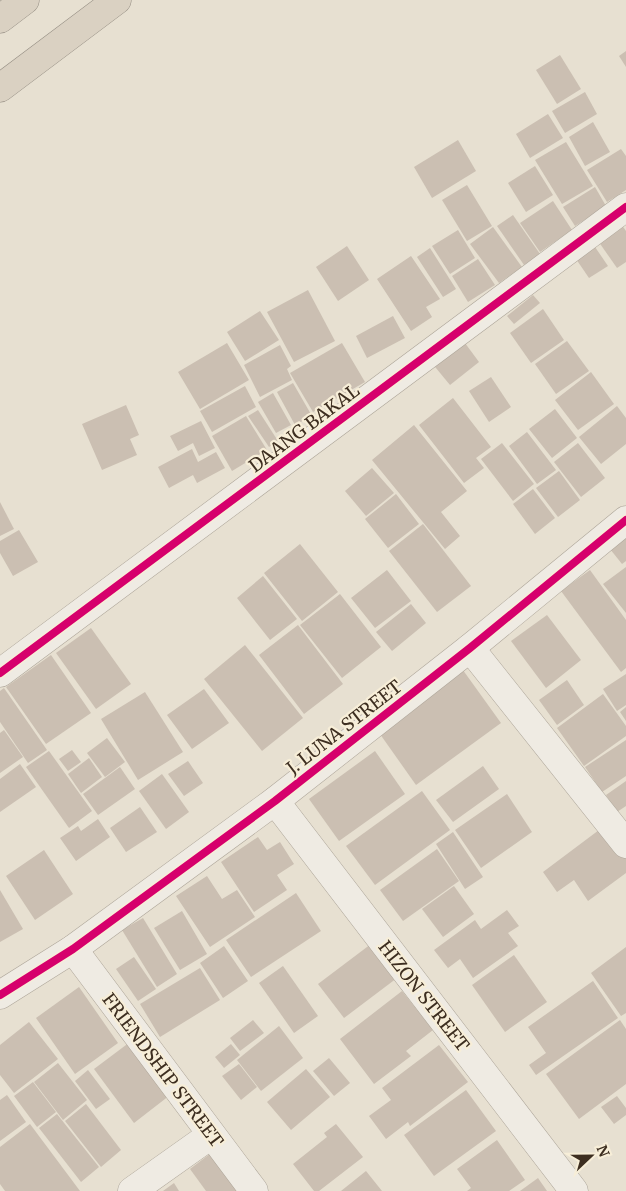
<svg xmlns="http://www.w3.org/2000/svg" width="626" height="1191" font-family="Merriweather,serif">
  <style>
    .building { fill: #cbbfb2 }
    .lines { fill: none; stroke-linecap: round; stroke-linejoin: round }
    .minor-casing { stroke: #ada599; stroke-width: 29 }
    .motorway-casing { stroke: #928b80; stroke-width: 29 }
    .minor { stroke: #efebe3; stroke-width: 28 }
    .motorway { stroke: #dad1c2; stroke-width: 28 }
    .cycleway-casing { stroke: #f7eed8; stroke-width: 11 }
    .cycleway { stroke: #d6006c; stroke-width: 8 }
    .labels { text-anchor: middle; dominant-baseline: central; stroke-width: 4.5; stroke-linejoin: round; paint-order: stroke }
    .street-label { font-size: 18px; fill: #3d2e20; stroke: #f7eed8 }
  </style>
  <rect width="100%" height="100%" fill="#e7e0d1"/>
  <!-- building -->
  <g class="building">
    <polygon points="626,51 626,67 619,56"/>
    <polygon points="560,55 581,89 557,104 536,70"/>
    <polygon points="585,92 597,114 565,133 552,111"/>
    <polygon points="548,114 563,138 530,158 516,134"/>
    <polygon points="593,122 610,152 585,166 569,137"/>
    <polygon points="458,140 476,171 432,198 414,167"/>
    <polygon points="566,142 593,186 562,204 535,160"/>
    <polygon points="621,149 626,156 626,190 607,202 587,170"/>
    <polygon points="535,166 553,195 526,212 508,183"/>
    <polygon points="467,185 492,226 467,241 442,200"/>
    <polygon points="595,187 606,206 575,226 563,207"/>
    <polygon points="553,201 572,230 540,252 520,223"/>
    <polygon points="513,215 540,254 524,265 497,226"/>
    <polygon points="619,221 626,231 626,262 617,268 596,238"/>
    <polygon points="493,227 522,267 499,283 470,244"/>
    <polygon points="458,230 475,258 450,274 432,246"/>
    <polygon points="593,244 608,266 589,278 574,256"/>
    <polygon points="347,246 369,280 338,301 316,267"/>
    <polygon points="430,248 456,289 443,297 417,257"/>
    <polygon points="411,256 440,299 426,307 432,317 411,331 377,279"/>
    <polygon points="478,259 495,285 468,302 452,276"/>
    <polygon points="308,290 335,341 294,362 267,312"/>
    <polygon points="533,295 540,303 514,324 507,316"/>
    <polygon points="543,309 564,340 531,363 510,333"/>
    <polygon points="260,311 279,340 245,361 227,332"/>
    <polygon points="393,316 405,338 367,358 356,336"/>
    <polygon points="462,339 479,362 450,385 431,362"/>
    <polygon points="567,341 589,371 556,394 535,364"/>
    <polygon points="227,343 249,380 200,409 178,372"/>
    <polygon points="342,343 365,382 313,412 290,373"/>
    <polygon points="280,345 291,366 287,369 292,380 260,397 244,365"/>
    <polygon points="591,372 614,404 578,430 555,400"/>
    <polygon points="491,377 511,407 489,422 469,391"/>
    <polygon points="293,383 312,416 295,425 277,392"/>
    <polygon points="245,386 256,407 212,432 200,411"/>
    <polygon points="273,393 291,425 276,433 258,402"/>
    <polygon points="453,398 491,447 476,458 484,468 464,483 419,425"/>
    <polygon points="126,405 139,435 130,439 137,455 102,470 82,424"/>
    <polygon points="617,406 626,418 626,444 601,464 579,437"/>
    <polygon points="555,409 577,438 552,458 529,429"/>
    <polygon points="258,410 278,441 269,447 248,416"/>
    <polygon points="246,416 267,450 232,471 212,436"/>
    <polygon points="201,421 215,448 199,456 193,443 178,451 170,436"/>
    <polygon points="414,425 467,491 441,512 460,536 445,549 372,460"/>
    <polygon points="527,432 556,470 537,484 509,446"/>
    <polygon points="502,443 534,484 513,501 481,459"/>
    <polygon points="578,443 605,478 581,497 554,462"/>
    <polygon points="192,449 198,462 216,452 225,468 197,483 193,475 169,488 158,467"/>
    <polygon points="372,468 394,493 366,516 345,491"/>
    <polygon points="559,471 580,500 558,517 536,488"/>
    <polygon points="533,489 555,518 535,534 513,504"/>
    <polygon points="396,494 419,524 388,548 365,519"/>
    <polygon points="0,502 14,529 0,536"/>
    <polygon points="423,524 471,586 437,612 389,551"/>
    <polygon points="19,530 38,562 13,576 0,553 0,541"/>
    <polygon points="626,535 626,561 622,564 606,544"/>
    <polygon points="300,544 338,592 302,621 264,573"/>
    <polygon points="626,567 626,613 603,584"/>
    <polygon points="387,570 411,601 375,628 351,598"/>
    <polygon points="590,570 626,620 626,668 621,672 561,591"/>
    <polygon points="263,576 297,619 270,640 237,598"/>
    <polygon points="340,594 381,647 342,678 300,625"/>
    <polygon points="411,604 426,623 392,651 376,632"/>
    <polygon points="547,615 581,660 546,688 511,641"/>
    <polygon points="298,625 343,684 304,714 259,655"/>
    <polygon points="91,628 131,684 96,709 56,653"/>
    <polygon points="245,645 303,718 262,751 204,679"/>
    <polygon points="51,655 91,713 46,744 6,687"/>
    <polygon points="460,666 501,723 416,785 375,727"/>
    <polygon points="626,674 626,705 617,711 603,689"/>
    <polygon points="567,680 584,705 557,725 539,700"/>
    <polygon points="4,688 47,750 28,763 0,722 0,691"/>
    <polygon points="204,689 229,723 192,749 167,715"/>
    <polygon points="145,692 183,752 138,780 101,719"/>
    <polygon points="603,694 626,726 626,736 584,766 557,728"/>
    <polygon points="626,707 626,721 620,712"/>
    <polygon points="4,730 23,757 0,773 0,733"/>
    <polygon points="107,738 125,762 105,777 87,753"/>
    <polygon points="626,740 626,776 602,792 585,767"/>
    <polygon points="72,750 81,762 68,771 59,759"/>
    <polygon points="49,751 92,811 69,828 26,767"/>
    <polygon points="375,751 405,794 339,841 309,799"/>
    <polygon points="89,758 102,777 81,793 68,774"/>
    <polygon points="188,761 203,783 184,796 168,774"/>
    <polygon points="20,764 36,787 0,812 0,779"/>
    <polygon points="483,766 499,789 453,822 436,800"/>
    <polygon points="120,767 135,789 98,815 83,794"/>
    <polygon points="162,774 189,812 166,829 139,791"/>
    <polygon points="626,781 626,806 617,812 606,795"/>
    <polygon points="422,791 450,830 375,885 346,846"/>
    <polygon points="507,794 532,832 481,868 455,830"/>
    <polygon points="140,807 157,832 126,852 110,828"/>
    <polygon points="98,819 110,837 76,861 60,838 78,826 81,831"/>
    <polygon points="603,827 626,859 626,873 588,901 574,880 557,892 543,872"/>
    <polygon points="453,832 483,877 465,889 436,844"/>
    <polygon points="258,837 267,850 280,842 294,864 277,875 287,890 254,912 221,862"/>
    <polygon points="437,849 459,881 403,921 380,890"/>
    <polygon points="44,850 73,894 35,920 6,876"/>
    <polygon points="207,876 222,899 237,890 255,917 210,947 176,896"/>
    <polygon points="454,886 474,914 443,937 422,909"/>
    <polygon points="0,890 23,929 0,942"/>
    <polygon points="296,893 321,931 251,977 226,940"/>
    <polygon points="507,910 519,926 508,933 518,946 473,978 460,959 448,968 434,950 475,920 481,929"/>
    <polygon points="182,911 207,954 180,970 154,928"/>
    <polygon points="143,918 177,974 157,987 122,930"/>
    <polygon points="371,944 397,978 344,1018 318,984"/>
    <polygon points="224,946 248,981 223,998 200,963"/>
    <polygon points="626,947 626,1013 621,1016 591,973"/>
    <polygon points="514,955 547,1002 505,1032 472,985"/>
    <polygon points="134,957 156,989 138,1001 116,969"/>
    <polygon points="283,966 318,1016 294,1033 259,983"/>
    <polygon points="200,968 220,1000 160,1037 140,1004"/>
    <polygon points="593,981 618,1018 536,1075 529,1065 546,1053 528,1027"/>
    <polygon points="79,987 118,1043 75,1074 36,1018"/>
    <polygon points="402,991 433,1030 406,1051 411,1056 374,1084 340,1039"/>
    <polygon points="253,1020 264,1033 240,1051 230,1038"/>
    <polygon points="620,1020 626,1029 626,1084 579,1119 546,1074"/>
    <polygon points="29,1022 58,1059 14,1093 0,1075 0,1045"/>
    <polygon points="279,1026 303,1058 261,1091 237,1060"/>
    <polygon points="134,1039 174,1092 134,1123 94,1069"/>
    <polygon points="231,1044 240,1055 224,1068 215,1057"/>
    <polygon points="439,1045 468,1082 410,1126 408,1122 386,1139 369,1116 391,1100 382,1088"/>
    <polygon points="329,1058 350,1083 334,1096 313,1071"/>
    <polygon points="58,1063 87,1100 63,1120 34,1082"/>
    <polygon points="239,1064 257,1087 241,1100 222,1076"/>
    <polygon points="306,1069 330,1097 291,1130 267,1102"/>
    <polygon points="88,1070 110,1099 96,1109 75,1081"/>
    <polygon points="33,1082 56,1112 37,1127 14,1096"/>
    <polygon points="466,1090 496,1131 434,1176 404,1135"/>
    <polygon points="7,1095 26,1122 0,1141 0,1100"/>
    <polygon points="617,1096 626,1108 626,1115 614,1124 601,1107"/>
    <polygon points="86,1104 121,1150 101,1167 65,1121"/>
    <polygon points="57,1114 99,1167 81,1182 39,1128"/>
    <polygon points="30,1124 80,1191 5,1191 0,1184 0,1147"/>
    <polygon points="336,1124 363,1157 319,1191 314,1191 293,1164 327,1137 324,1133"/>
    <polygon points="497,1140 525,1180 509,1191 467,1191 471,1188 457,1169"/>
    <polygon points="219,1147 237,1191 206,1191 190,1169"/>
    <polygon points="366,1171 382,1191 341,1191"/>
    <polygon points="538,1178 547,1191 520,1191"/>
    <polygon points="174,1183 179,1191 163,1191"/>
  </g>
  <g class="lines">
    <!-- minor casing -->
    <g class="minor-casing">
      <g id="minor">
        <polyline points="470,648 626,844"/>
        <polyline points="0,673 626,207"/>
        <polyline points="275,801 574,1191"/>
        <polyline points="73,949 254,1191"/>
        <polyline points="0,995 73,949 275,801 470,648 626,520"/>
        <polyline points="132,1191 211,1135"/>
      </g>
    </g>
    <!-- motorway casing -->
    <g class="motorway-casing">
      <g id="motorway">
        <polyline points="0,19 25,0"/>
        <polyline points="0,88 117,0"/>
      </g>
    </g>
    <!-- minor -->
    <use href="#minor" class="minor"/>
    <!-- motorway -->
    <use href="#motorway" class="motorway"/>
    <!-- cycleway casing -->
    <g class="cycleway-casing">
      <g id="cycleway">
        <polyline points="0,673 626,207"/>
        <polyline points="0,995 73,949 275,801 470,648 626,520"/>
      </g>
    </g>
    <!-- cycleway -->
    <use href="#cycleway" class="cycleway"/>
  </g>
  <g class="labels">
    <!-- street labels -->
    <g class="street-label">
      <text transform="translate(304 428) rotate(-37)">DAANG BAKAL</text>
      <text transform="translate(344 727) rotate(-38)">J. LUNA STREET</text>
      <text transform="translate(424 996) rotate(52)">HIZON STREET</text>
      <text transform="translate(163 1070) rotate(53)">FRIENDSHIP STREET</text>
    </g>
  </g>
  <!-- north arrow -->
  <g transform="translate(591 1156) rotate(68)" stroke="#f7eed8" stroke-width="4" paint-order="stroke">
  <path d="M0-4L9 19L0 12L-9 19Z" fill="#3d2e20"/>
  <text y="-8" font-size="14" font-weight="bold" text-anchor="middle" fill="#3d2e20">N</text>
  </g>
</svg>
